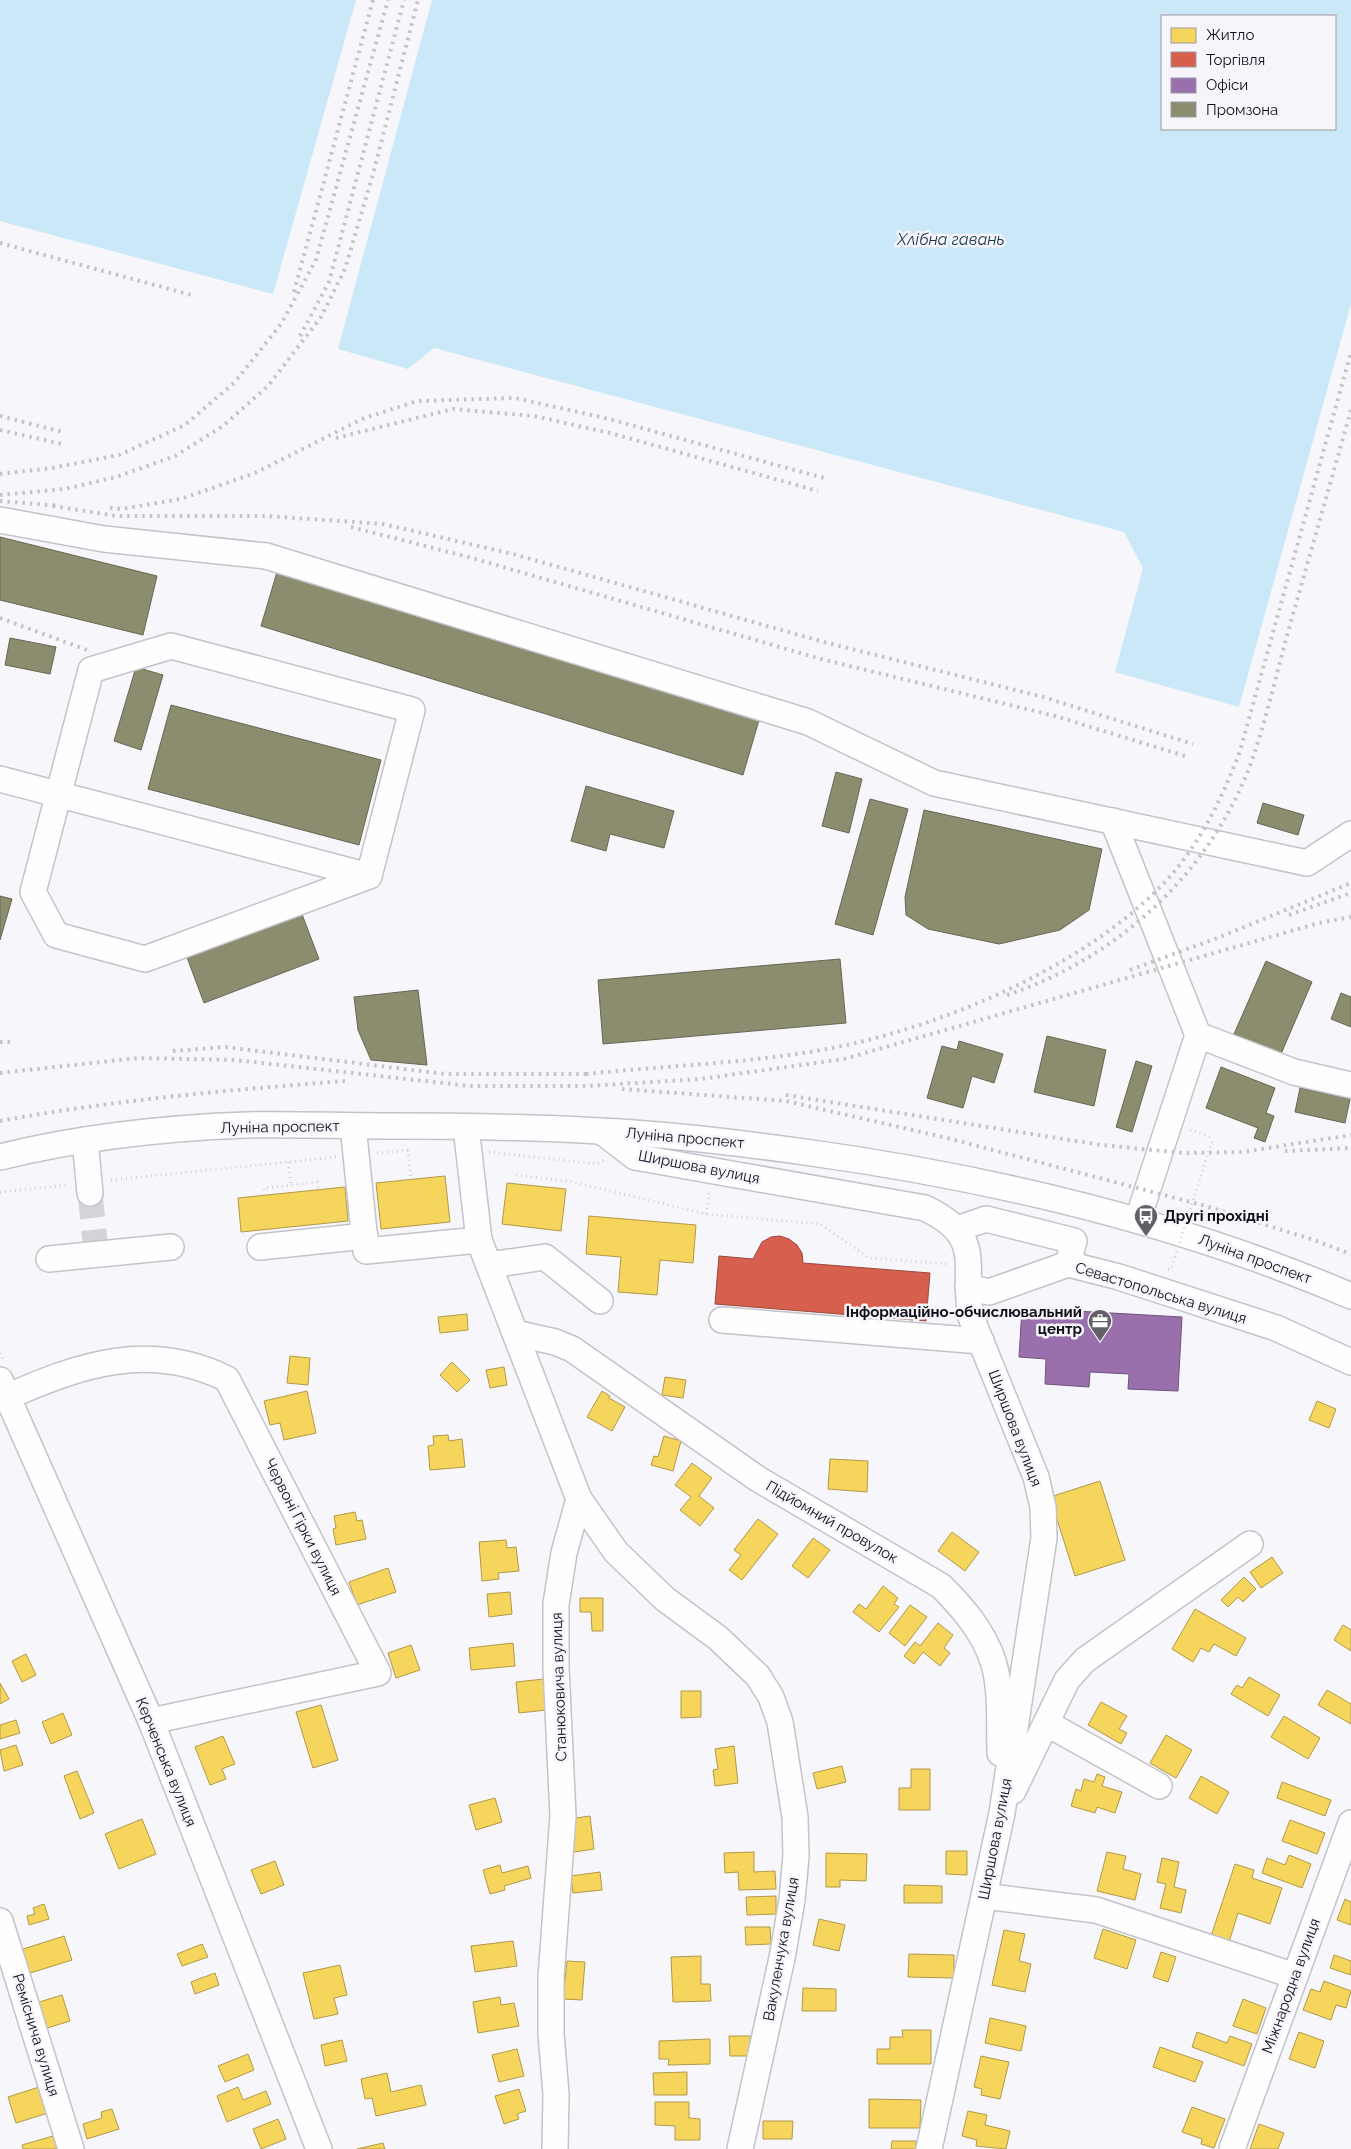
<svg xmlns="http://www.w3.org/2000/svg" width="1351" height="2149" font-family="Raleway,sans-serif">
  <style>
    .water { fill: #cae8f8; fill-rule: evenodd }
    .homes { fill: #f6d55c; stroke: #b19948 }
    .shops { fill: #d6604d; stroke: #9b473d }
    .offices { fill: #9970ab; stroke: #70537f }
    .industry { fill: #8c8c6e; stroke: #676654 }
    .lines { fill: none; stroke-linecap: round; stroke-linejoin: round }
    .minor-tunnel { stroke: #d4d3d8; stroke-width: 25; stroke-dasharray: 25 12; stroke-linecap: butt }
    .minor-casing { stroke: #c4c2ca; stroke-width: 28 }
    .path { stroke: #d2d2d4; stroke-width: 3; stroke-dasharray: 1 4; stroke-linecap: butt }
    .minor { stroke: #fefefe; stroke-width: 25 }
    .rail { stroke: #c4c3c5; stroke-width: 4; stroke-dasharray: 2.5 5; stroke-linecap: butt }
    .path-bridge { stroke: #d2d2d4; stroke-width: 3; stroke-dasharray: 1 4; stroke-linecap: butt }
    .labels { text-anchor: middle; dominant-baseline: central; stroke-width: 5; stroke-linejoin: round; paint-order: stroke }
    .street-label { font-size: 15px; fill: #110e18; stroke: #f6f5fb }
    .poi-label { font-size: 15px; font-weight: bold; fill: #110e18; stroke: #f6f5fb; text-anchor: start }
    .water-label { font-size: 16px; font-style: italic; fill: #143745; stroke: #f6f5fb }
  </style>
  <rect width="100%" height="100%" fill="#f7f6fa"/>
  <!-- water -->
  <g class="water">
    <polygon points="0,0 356,0 273,294 0,221"/>
    <path d="M432,0H1351V304L1239,707L1115,672L1143,568L1124,532L434,348L408,369L338,349ZM1162,16H1335V129H1162Z"/>
  </g>
  <!-- homes -->
  <g class="homes">
    <polygon points="445,1176 450,1222 381,1229 376,1183"/>
    <polygon points="507,1183 566,1189 561,1231 502,1224"/>
    <polygon points="345,1187 348,1221 241,1232 238,1198"/>
    <polygon points="589,1216 696,1225 693,1263 660,1260 657,1295 618,1292 621,1257 586,1254"/>
    <polygon points="467,1314 468,1330 440,1333 438,1317"/>
    <polygon points="290,1356 310,1358 308,1385 287,1383"/>
    <polygon points="452,1362 470,1380 457,1392 440,1375"/>
    <polygon points="504,1367 507,1385 490,1388 486,1370"/>
    <polygon points="665,1377 686,1380 683,1398 662,1395"/>
    <polygon points="307,1391 316,1433 284,1440 280,1423 270,1425 264,1401"/>
    <polygon points="602,1391 610,1396 609,1398 625,1407 612,1431 587,1417"/>
    <polygon points="1317,1401 1336,1409 1329,1428 1309,1420"/>
    <polygon points="448,1435 449,1441 462,1439 465,1467 430,1470 428,1446 434,1445 433,1436"/>
    <polygon points="664,1436 681,1441 673,1471 651,1465 654,1456 658,1457"/>
    <polygon points="830,1459 868,1461 867,1492 828,1489"/>
    <polygon points="692,1463 712,1478 699,1496 714,1508 700,1526 680,1510 691,1497 675,1485"/>
    <polygon points="1100,1481 1125,1560 1075,1576 1050,1497"/>
    <polygon points="355,1512 357,1521 362,1520 366,1539 336,1545 333,1529 336,1528 334,1516"/>
    <polygon points="758,1519 778,1534 742,1580 729,1570 741,1555 734,1550"/>
    <polygon points="952,1532 979,1552 965,1571 938,1551"/>
    <polygon points="813,1538 830,1550 808,1578 792,1566"/>
    <polygon points="506,1540 507,1548 516,1547 519,1571 498,1573 499,1579 482,1581 479,1542"/>
    <polygon points="1272,1557 1283,1573 1261,1588 1250,1572"/>
    <polygon points="388,1568 396,1592 357,1605 349,1582"/>
    <polygon points="1244,1577 1256,1589 1243,1602 1238,1597 1228,1607 1221,1600"/>
    <polygon points="883,1586 898,1598 894,1604 899,1607 879,1632 853,1612 859,1604 866,1609"/>
    <polygon points="510,1592 512,1614 489,1617 487,1594"/>
    <polygon points="580,1598 603,1598 603,1631 592,1631 591,1612 580,1612"/>
    <polygon points="910,1605 927,1617 905,1646 889,1633"/>
    <polygon points="1195,1609 1246,1638 1236,1656 1214,1644 1209,1652 1201,1648 1193,1662 1172,1649"/>
    <polygon points="938,1623 953,1635 944,1648 950,1653 940,1666 923,1652 914,1664 904,1656 915,1642 920,1646"/>
    <polygon points="1343,1625 1351,1630 1351,1651 1334,1640"/>
    <polygon points="513,1643 515,1666 471,1670 469,1648"/>
    <polygon points="411,1645 420,1670 396,1678 388,1653"/>
    <polygon points="26,1654 36,1675 22,1682 12,1661"/>
    <polygon points="1249,1677 1280,1695 1268,1716 1231,1694 1237,1685 1242,1688"/>
    <polygon points="544,1679 547,1710 519,1713 516,1682"/>
    <polygon points="0,1683 9,1699 0,1704"/>
    <polygon points="1327,1690 1351,1704 1351,1724 1318,1705"/>
    <polygon points="681,1691 701,1691 701,1717 681,1718"/>
    <polygon points="1101,1702 1127,1716 1119,1729 1127,1733 1121,1744 1088,1725"/>
    <polygon points="321,1705 338,1760 313,1768 296,1712"/>
    <polygon points="63,1713 72,1735 51,1744 42,1722"/>
    <polygon points="1284,1716 1320,1738 1308,1759 1271,1737"/>
    <polygon points="16,1720 20,1733 0,1739 0,1725"/>
    <polygon points="1166,1735 1192,1750 1176,1778 1150,1763"/>
    <polygon points="223,1736 235,1764 222,1769 226,1779 210,1785 195,1747"/>
    <polygon points="16,1745 23,1765 4,1771 0,1750"/>
    <polygon points="734,1746 738,1783 715,1786 713,1770 718,1769 715,1749"/>
    <polygon points="842,1766 846,1782 817,1789 813,1773"/>
    <polygon points="911,1769 930,1769 930,1810 899,1810 899,1788 911,1788"/>
    <polygon points="77,1771 94,1813 80,1819 64,1776"/>
    <polygon points="1097,1774 1105,1777 1102,1786 1122,1792 1115,1813 1097,1807 1095,1813 1071,1806 1076,1789 1081,1791 1084,1779 1094,1782"/>
    <polygon points="1201,1776 1229,1792 1217,1814 1189,1798"/>
    <polygon points="1282,1782 1331,1800 1325,1816 1277,1798"/>
    <polygon points="495,1798 502,1822 476,1830 469,1805"/>
    <polygon points="590,1816 594,1849 574,1852 569,1819"/>
    <polygon points="142,1819 156,1854 119,1869 105,1834"/>
    <polygon points="1290,1820 1325,1833 1317,1854 1282,1841"/>
    <polygon points="946,1851 967,1851 967,1875 946,1874"/>
    <polygon points="754,1852 754,1872 775,1871 776,1889 739,1890 738,1872 725,1873 724,1853"/>
    <polygon points="1107,1852 1126,1856 1123,1869 1141,1874 1135,1900 1097,1891"/>
    <polygon points="826,1853 867,1854 866,1881 840,1880 840,1887 826,1887"/>
    <polygon points="1289,1855 1311,1864 1302,1888 1262,1873 1267,1858 1285,1865"/>
    <polygon points="1162,1858 1179,1862 1174,1887 1186,1890 1181,1913 1160,1908 1166,1884 1157,1882"/>
    <polygon points="275,1861 284,1885 261,1894 251,1870"/>
    <polygon points="1235,1864 1254,1870 1252,1878 1282,1888 1270,1924 1238,1913 1229,1942 1211,1936"/>
    <polygon points="500,1865 502,1873 528,1866 531,1878 504,1886 505,1890 490,1894 483,1870"/>
    <polygon points="600,1872 602,1890 573,1893 571,1876"/>
    <polygon points="904,1885 942,1886 942,1903 904,1903"/>
    <polygon points="776,1896 776,1914 747,1915 746,1897"/>
    <polygon points="1345,1899 1351,1902 1351,1925 1337,1920"/>
    <polygon points="44,1904 49,1919 29,1925 27,1916 35,1914 33,1908"/>
    <polygon points="819,1919 845,1925 839,1951 813,1945"/>
    <polygon points="745,1927 770,1927 771,1944 746,1945"/>
    <polygon points="1103,1929 1136,1940 1127,1969 1094,1958"/>
    <polygon points="1004,1930 1025,1934 1019,1961 1031,1964 1025,1992 992,1985"/>
    <polygon points="64,1936 72,1960 27,1974 20,1950"/>
    <polygon points="513,1941 517,1966 475,1972 471,1946"/>
    <polygon points="202,1944 208,1957 182,1966 177,1954"/>
    <polygon points="1161,1952 1176,1957 1168,1982 1153,1977"/>
    <polygon points="909,1954 954,1955 954,1978 908,1977"/>
    <polygon points="1334,1955 1351,1961 1351,1975 1330,1968"/>
    <polygon points="701,1956 701,1984 710,1984 711,2001 673,2002 671,1957"/>
    <polygon points="567,1961 585,1962 582,2000 563,1999"/>
    <polygon points="340,1965 347,1995 334,1998 338,2014 314,2019 303,1973"/>
    <polygon points="215,1973 219,1985 195,1994 191,1982"/>
    <polygon points="1324,1981 1351,1991 1346,2008 1336,2005 1331,2020 1303,2010 1311,1989 1320,1992"/>
    <polygon points="803,1988 836,1989 836,2011 802,2011"/>
    <polygon points="62,1995 70,2021 44,2029 36,2003"/>
    <polygon points="500,1997 501,2005 514,2003 519,2026 478,2033 473,2002"/>
    <polygon points="1243,1999 1266,2008 1257,2034 1233,2026"/>
    <polygon points="990,2018 1026,2026 1021,2051 985,2043"/>
    <polygon points="902,2030 931,2030 931,2064 877,2064 877,2049 890,2049 890,2037 903,2037"/>
    <polygon points="1197,2032 1227,2043 1230,2036 1252,2044 1244,2066 1192,2047"/>
    <polygon points="1299,2032 1324,2041 1315,2068 1289,2059"/>
    <polygon points="729,2036 750,2036 751,2056 730,2056"/>
    <polygon points="710,2039 710,2064 668,2065 669,2059 659,2059 659,2041"/>
    <polygon points="342,2040 347,2061 325,2066 321,2045"/>
    <polygon points="1160,2047 1203,2062 1195,2082 1153,2067"/>
    <polygon points="517,2049 524,2076 499,2082 492,2055"/>
    <polygon points="248,2054 254,2070 225,2082 218,2066"/>
    <polygon points="981,2056 1009,2062 1000,2099 981,2095 982,2089 974,2087"/>
    <polygon points="687,2072 687,2095 654,2095 653,2073"/>
    <polygon points="387,2073 391,2092 421,2085 426,2105 376,2116 372,2098 365,2099 361,2079"/>
    <polygon points="39,2087 48,2113 16,2123 8,2097"/>
    <polygon points="238,2087 243,2100 266,2091 271,2104 227,2122 217,2096"/>
    <polygon points="519,2089 526,2111 517,2114 519,2119 504,2124 495,2096"/>
    <polygon points="869,2099 921,2100 920,2128 869,2128"/>
    <polygon points="655,2102 689,2102 689,2118 700,2119 700,2140 675,2140 675,2126 655,2125"/>
    <polygon points="1192,2107 1225,2119 1214,2148 1201,2144 1202,2139 1182,2132"/>
    <polygon points="112,2109 119,2129 87,2139 83,2124 102,2118 101,2112"/>
    <polygon points="968,2111 987,2115 985,2125 1010,2131 1006,2149 976,2146 977,2140 962,2136"/>
    <polygon points="278,2119 286,2139 261,2149 253,2129"/>
    <polygon points="763,2121 793,2121 792,2139 763,2139"/>
    <polygon points="1259,2124 1284,2133 1278,2149 1250,2149"/>
    <polygon points="53,2136 57,2149 23,2149 22,2145"/>
    <polygon points="892,2141 916,2141 916,2149 891,2149"/>
    <polygon points="383,2143 385,2149 357,2149"/>
  </g>
  <!-- shops -->
  <polygon class="shops" points="780,1236 789,1239 797,1245 802,1253 803,1263 930,1273 926,1321 715,1304 719,1256 753,1259 762,1242 771,1237"/>
  <!-- offices -->
  <polygon class="offices" points="1022,1308 1182,1317 1178,1391 1128,1389 1129,1374 1090,1372 1089,1387 1045,1384 1046,1359 1019,1357"/>
  <!-- industry -->
  <g class="industry">
    <polygon points="0,537 157,576 143,635 0,600"/>
    <polygon points="277,572 759,720 743,775 261,626"/>
    <polygon points="10,638 56,647 50,674 5,665"/>
    <polygon points="136,667 163,675 141,750 114,741"/>
    <polygon points="171,705 381,760 359,845 148,789"/>
    <polygon points="836,772 862,779 849,833 822,826"/>
    <polygon points="586,786 674,811 664,848 610,834 606,851 571,841"/>
    <polygon points="870,799 908,809 873,935 835,924"/>
    <polygon points="1263,803 1304,815 1298,835 1257,823"/>
    <polygon points="924,810 1102,849 1089,910 1060,930 999,944 928,929 906,915 905,897"/>
    <polygon points="0,896 12,899 0,940"/>
    <polygon points="300,909 319,959 204,1003 185,952"/>
    <polygon points="840,959 846,1023 603,1044 598,980"/>
    <polygon points="1266,961 1312,982 1281,1054 1234,1034"/>
    <polygon points="418,990 427,1065 371,1060 358,1030 354,997"/>
    <polygon points="1341,993 1351,997 1351,1027 1331,1019"/>
    <polygon points="1047,1036 1106,1050 1094,1106 1034,1092"/>
    <polygon points="959,1041 1003,1054 994,1083 972,1076 963,1108 927,1098 942,1046 957,1050"/>
    <polygon points="1136,1061 1152,1066 1132,1132 1116,1127"/>
    <polygon points="1221,1067 1275,1088 1266,1113 1274,1116 1265,1142 1254,1138 1258,1128 1206,1108"/>
    <polygon points="1300,1088 1350,1099 1345,1123 1295,1112"/>
  </g>
  <g class="lines">
    <!-- minor-tunnel -->
    <polyline class="minor-tunnel" points="90,1193 95,1241"/>
    <!-- minor casing -->
    <g class="minor-casing">
      <g id="minor">
        <polyline points="0,520 104,539 266,556 808,722 934,783 1307,863 1351,834"/>
        <polygon points="171,646 412,710 369,876 145,959 56,935 33,892 91,670"/>
        <polyline points="0,779 369,876"/>
        <polyline points="1113,821 1198,1035 1138,1219"/>
        <polyline points="1198,1035 1294,1072 1351,1085"/>
        <polyline points="353,1126 366,1251 479,1240"/>
        <polyline points="466,1127 479,1240 579,1499 616,1552 665,1599 718,1638 758,1676 771,1697 780,1722 795,1817 796,1856 792,1900 782,1958 740,2149"/>
        <path d="M601,1131L635,1157L925,1208C987,1238 961,1265 971,1317L1036,1477L1043,1507L1044,1538L1002,1813L929,2149"/>
        <polyline points="85,1140 90,1193"/>
        <path d="M0,1157C81,1137 164,1128 246,1125C295,1124 343,1126 391,1126C461,1126 530,1127 599,1131C670,1134 741,1143 812,1153C997,1179 1179,1222 1351,1296"/>
        <polyline points="957,1229 986,1219 1074,1241 1068,1264"/>
        <polyline points="260,1247 365,1236"/>
        <polyline points="49,1259 171,1247"/>
        <polyline points="489,1265 545,1257 600,1301"/>
        <polyline points="968,1287 989,1292 1068,1264 1119,1277 1276,1328 1351,1362"/>
        <polyline points="722,1320 981,1341"/>
        <path d="M515,1333L555,1342L572,1349L758,1479L941,1586C963,1608 983,1631 993,1661C1002,1689 999,1724 1000,1753"/>
        <polyline points="0,1380 151,1721 319,2149"/>
        <path d="M7,1397C81,1364 150,1341 227,1379L378,1673L151,1721"/>
        <polyline points="1046,1723 1159,1786"/>
        <polyline points="1013,1791 1067,1680 1085,1660 1250,1544"/>
        <polyline points="984,1896 1096,1910 1295,1976"/>
        <polyline points="0,1921 71,2149"/>
        <polyline points="555,2149 556,2094 551,2034 551,1977 563,1816 556,1668 556,1604 564,1553 579,1499"/>
        <polyline points="1232,2149 1351,1823"/>
      </g>
    </g>
    <!-- path -->
    <g class="path">
      <polyline points="1190,1130 1213,1138"/>
      <polyline points="408,1150 411,1180"/>
      <polyline points="489,1152 597,1164 604,1160"/>
      <polyline points="377,1153 408,1150"/>
      <polyline points="288,1162 291,1185"/>
      <polyline points="516,1175 568,1181 706,1214 820,1224 869,1258 948,1264"/>
      <polyline points="111,1180 336,1157"/>
      <polyline points="0,1192 67,1185"/>
      <polyline points="265,1195 264,1188 317,1182 318,1190"/>
      <polyline points="706,1214 709,1193"/>
      <polyline points="1168,1269 1171,1269 1175,1257"/>
      <polyline points="0,1353 3,1360"/>
    </g>
    <!-- minor -->
    <use href="#minor" class="minor"/>
    <!-- rail -->
    <g class="rail">
      <polyline points="0,243 195,296"/>
      <polyline points="294,292 373,0"/>
      <polyline points="300,336 329,282 404,0"/>
      <polyline points="0,416 63,432"/>
      <polyline points="0,430 62,444"/>
      <polyline points="336,438 453,409 534,416 610,433 818,491"/>
      <polyline points="0,474 52,468 119,455 185,425 235,382 281,324 316,260 388,0"/>
      <polyline points="0,495 65,489 116,477 175,456 223,426 268,386 321,317 345,269 373,174 418,0"/>
      <polyline points="0,501 60,506"/>
      <polyline points="53,506 116,516 267,516 383,524 513,554 820,641 1043,697 1193,744"/>
      <polyline points="110,508 121,509 181,499 255,473 362,419 417,401 515,398 609,419 824,478"/>
      <polyline points="351,527 472,558 821,659 1055,716 1185,756"/>
      <polyline points="0,618 87,650"/>
      <polyline points="1289,915 1351,893"/>
      <polyline points="1130,970 1220,937 1351,883"/>
      <path d="M1007,995C1118,958 1210,873 1251,763C1266,721 1276,675 1288,632C1309,558 1330,484 1351,410"/>
      <polyline points="0,1042 14,1042"/>
      <polyline points="173,1051 225,1047 445,1074 591,1074"/>
      <polyline points="0,1073 138,1058 235,1060 470,1086 587,1086 701,1079 844,1059 1319,923 1351,917"/>
      <path d="M586,1074C664,1066 750,1063 827,1049C940,1028 1085,967 1165,882C1200,844 1222,799 1240,751L1351,352"/>
      <polyline points="622,1089 786,1101 947,1138 1202,1205 1311,1239 1351,1254"/>
      <polyline points="786,1095 1101,1145 1184,1153 1243,1152 1351,1135"/>
      <path d="M0,1121C114,1100 229,1090 345,1081"/>
      <polyline points="1285,1151 1351,1148"/>
    </g>
    <!-- path-bridge -->
    <polyline class="path-bridge" points="1175,1257 1213,1138"/>
  </g>
  <!-- icons -->
  <defs>
    <g id="bus-pin" transform="scale(1.25)"><path d="M0 17L-7.5 6A9.5 9.5 0 1 1 7.5 6Z" fill="#625f67" stroke="#f6f5fb"/><path d="M-5-6H5V4H4V6H2V4H-2V6H-4V4H-5ZM-3.5-4V0h7V-4ZM-3.5 1.2v1.5H-2V1.2ZM2 1.2v1.5H3.5V1.2Z" fill="#fff"/></g>
    <g id="office-pin" transform="scale(1.25)"><path d="M0 17L-7.5 6A9.5 9.5 0 1 1 7.5 6Z" fill="#625f67" stroke="#f6f5fb"/><path d="M-6-3h4V-5.5h4V-3h4V5H-6ZM-1-4.5V-3h2v-1.5ZM-6 0V1H6V0Z" fill="#fff"/></g>
  </defs>
  <g fill-rule="evenodd">
    <use href="#bus-pin" x="1146" y="1216"/>
    <use href="#office-pin" x="1100" y="1321"/>
  </g>
  <g class="labels">
    <!-- street labels -->
    <g class="street-label">
      <text transform="translate(280 1127) rotate(-1)">Луніна проспект</text>
      <text transform="translate(685 1138) rotate(5)">Луніна проспект</text>
      <text transform="translate(699 1167) rotate(11)">Ширшова вулиця</text>
      <text transform="translate(1255 1259) rotate(20)">Луніна проспект</text>
      <text transform="translate(1161 1293) rotate(17)">Севастопольська вулиця</text>
      <text transform="translate(1015 1428) rotate(69)">Ширшова вулиця</text>
      <text transform="translate(832 1522) rotate(30)">Підйомний провулок</text>
      <text transform="translate(303 1527) rotate(63)">Червоні Гірки вулиця</text>
      <text transform="translate(559 1687) rotate(-92)">Станюковича вулиця</text>
      <text transform="translate(166 1762) rotate(68)">Керченська вулиця</text>
      <text transform="translate(995 1839) rotate(-79)">Ширшова вулиця</text>
      <text transform="translate(781 1949) rotate(-80)">Вакуленчука вулиця</text>
      <text transform="translate(1291 1986) rotate(-70)">Міжнародна вулиця</text>
      <text transform="translate(36 2035) rotate(73)">Реміснича вулиця</text>
    </g>
    <!-- poi labels -->
    <g class="poi-label">
      <text x="1164" y="1216">Другі прохідні</text>
      <text x="1082" y="1312" text-anchor="end">Інформаційно-обчислювальний<tspan x="1082" dy="17">центр</tspan></text>
    </g>
    <!-- water labels -->
    <g class="water-label">
      <text x="951" y="239">Хлібна гавань</text>
    </g>
  </g>
  <!-- legend -->
  <rect x="1161" y="15" width="175" height="115" fill="#f6f5fb" stroke="#9a99a0"/>
  <rect x="1171" y="28" width="25" height="15" fill="#f6d55c" stroke="#9a99a0"/>
  <text x="1206" y="40" font-size="15" fill="#110e18">Житло</text>
  <rect x="1171" y="52" width="25" height="15" fill="#d6604d" stroke="#9a99a0"/>
  <text x="1206" y="65" font-size="15" fill="#110e18">Торгівля</text>
  <rect x="1171" y="78" width="25" height="15" fill="#9970ab" stroke="#9a99a0"/>
  <text x="1206" y="90" font-size="15" fill="#110e18">Офіси</text>
  <rect x="1171" y="102" width="25" height="15" fill="#8c8c6e" stroke="#9a99a0"/>
  <text x="1206" y="115" font-size="15" fill="#110e18">Промзона</text>
</svg>
